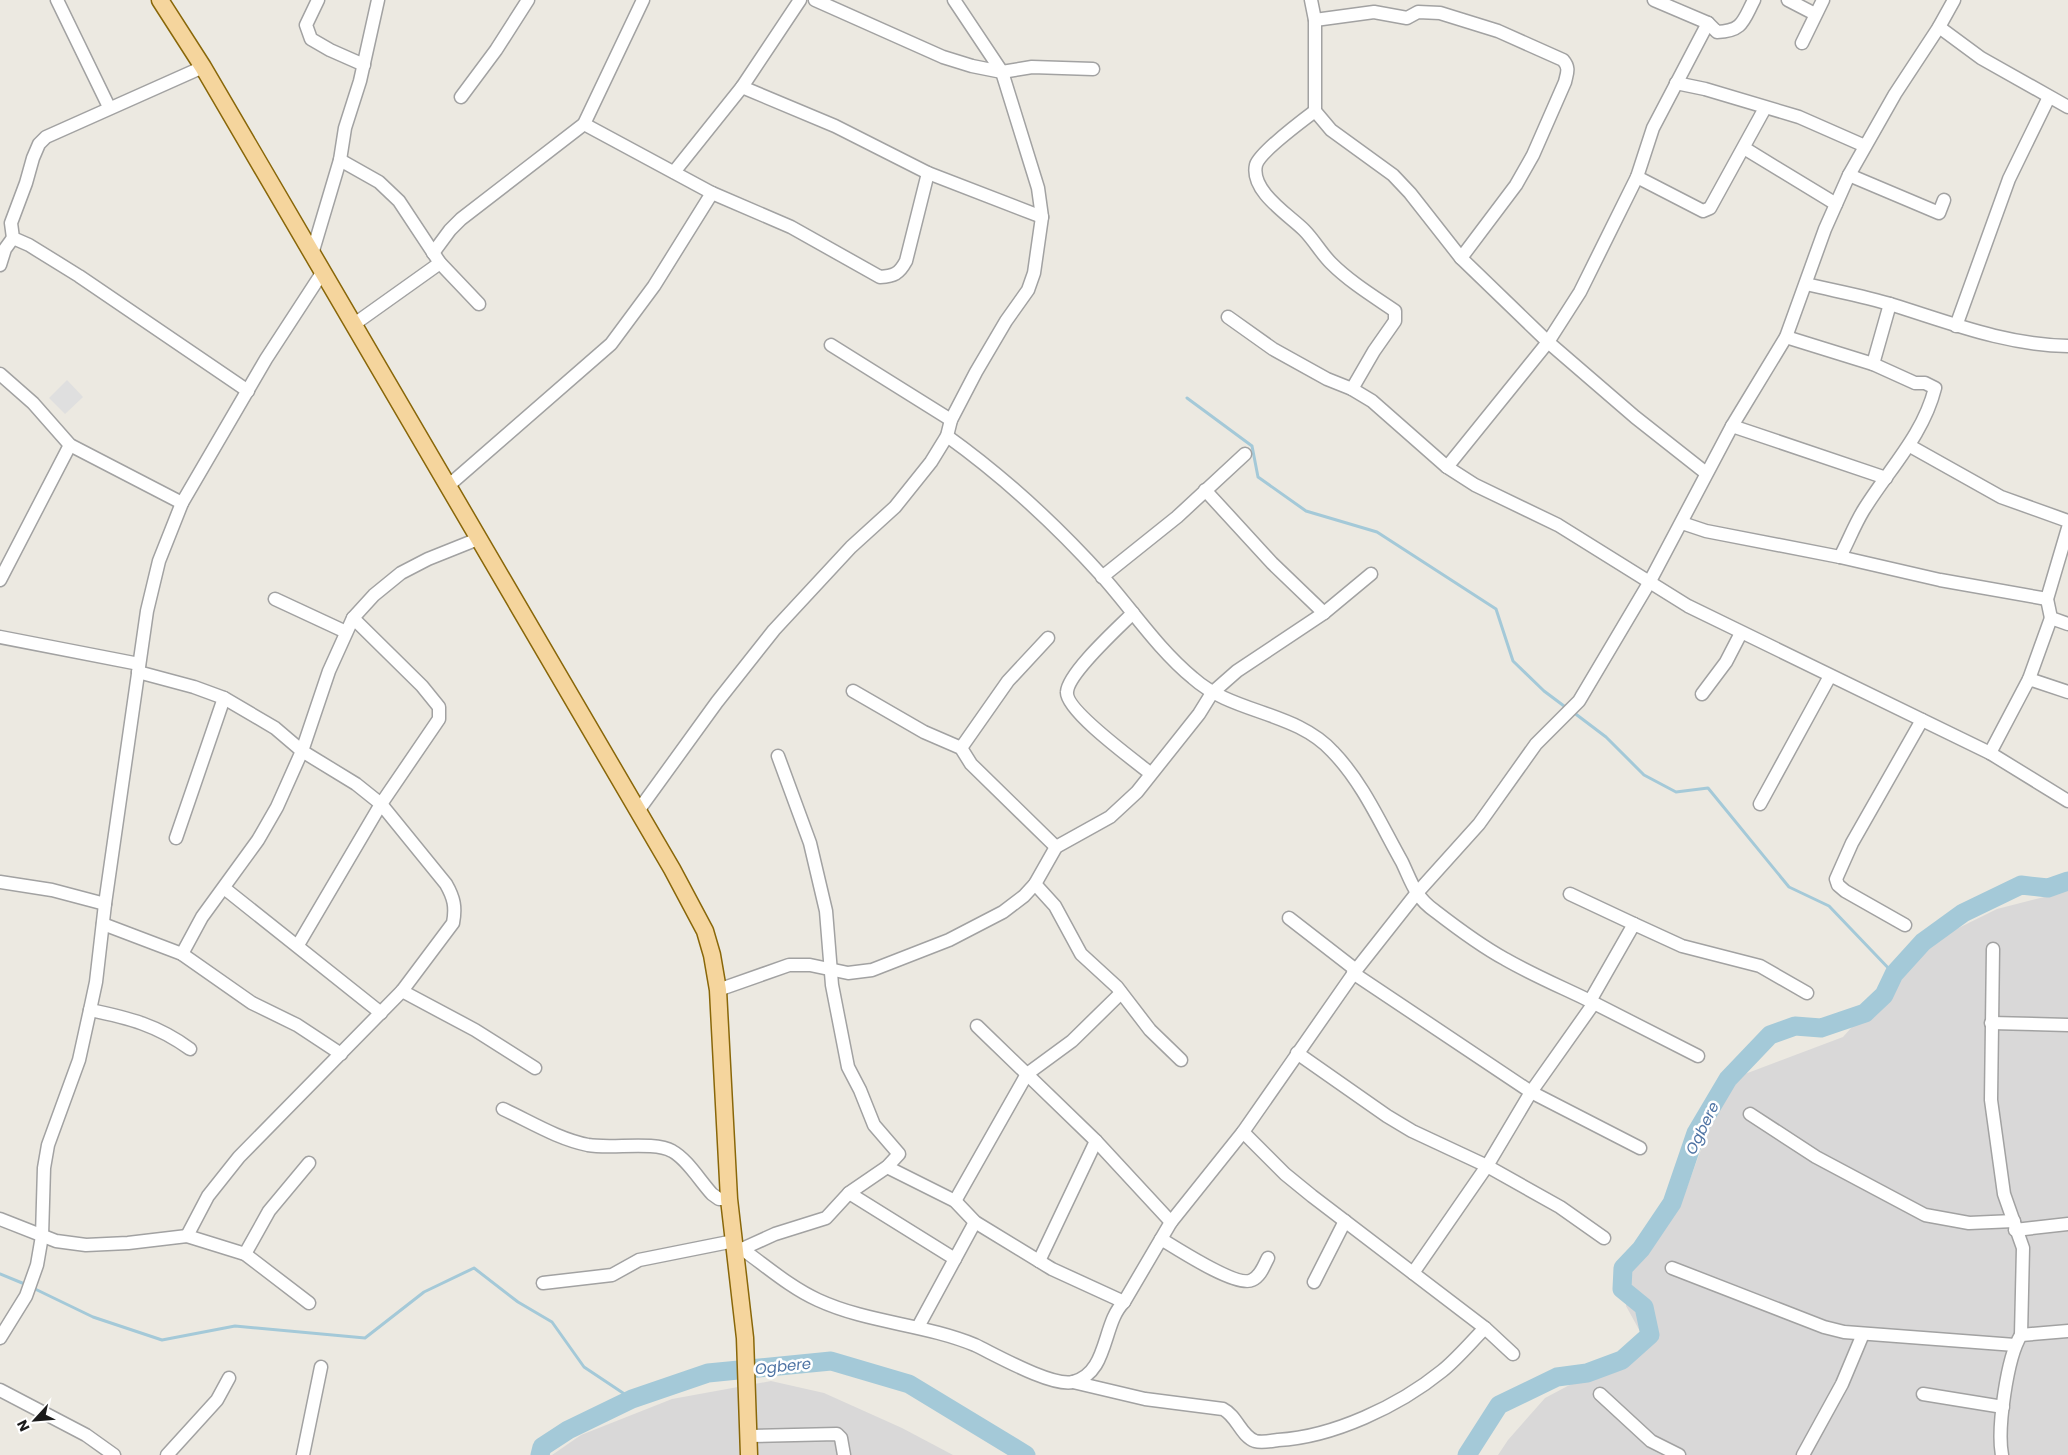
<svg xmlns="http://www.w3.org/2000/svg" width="2068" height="1455" font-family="Poppins,sans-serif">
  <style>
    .residential { fill: #d9d8d8 }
    .parking { fill: #dfdfdf }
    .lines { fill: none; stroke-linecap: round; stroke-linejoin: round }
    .stream { stroke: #a4c9d8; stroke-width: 3 }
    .river { stroke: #a4c9d8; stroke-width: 19 }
    .minor-casing { stroke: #a2a2a2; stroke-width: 15 }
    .major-casing { stroke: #896709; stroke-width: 19 }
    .minor { stroke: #fff; stroke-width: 12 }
    .major { stroke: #f5d59d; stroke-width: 16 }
    .labels { text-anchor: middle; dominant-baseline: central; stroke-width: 5; stroke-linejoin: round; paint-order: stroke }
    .water-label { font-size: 15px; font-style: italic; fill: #4f74a4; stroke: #fff }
  </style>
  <rect width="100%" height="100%" fill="#ece9e1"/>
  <!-- residential -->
  <g class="residential">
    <polygon points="2068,883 2068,1455 1498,1455 1508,1440 1545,1398 1647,1344 1626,1306 1632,1253 1686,1190 1709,1128 1737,1077 1843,1037 1926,944 1997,909 2060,893"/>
    <polygon points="771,1381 824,1393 902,1428 953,1455 552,1455 581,1435 672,1399"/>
  </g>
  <!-- parking -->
  <polygon class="parking" points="67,380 83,397 65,414 49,398"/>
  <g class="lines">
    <!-- stream -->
    <g class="stream">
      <polyline points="1187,398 1252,446 1258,477 1306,511 1377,532 1496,609 1513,661 1544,691 1568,709"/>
      <polyline points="1573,712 1606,737 1644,775 1676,792 1708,788 1789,887 1829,906 1894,974"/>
      <polyline points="0,1274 27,1285"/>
      <polyline points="33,1288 93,1317 162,1340 235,1326 365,1338 424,1292 474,1268 518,1302 552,1322 584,1367 632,1399"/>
    </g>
    <!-- river -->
    <g class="river">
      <polyline points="540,1455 542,1447 568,1430 632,1399 708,1373 831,1361 909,1384 1026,1455"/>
      <polyline points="1467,1455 1499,1405 1557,1377 1587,1373 1622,1360 1650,1335 1644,1307 1622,1289 1623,1268 1641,1249 1672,1203 1696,1133 1728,1079 1770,1035 1795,1026 1821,1028 1865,1013 1884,995 1894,974 1923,942 1963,913 2021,885 2048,888 2068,881"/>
    </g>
    <!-- minor casing -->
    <g class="minor-casing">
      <g id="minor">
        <polyline points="57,0 109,107"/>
        <polyline points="318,0 306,25 311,39 330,50 364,65"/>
        <polyline points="815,0 943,57 972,66 1002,72 1032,67 1093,69"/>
        <polyline points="1311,0 1315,20 1315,111 1331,130 1393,175 1410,193 1461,258 1548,342 1635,417 1706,473"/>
        <path d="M1654,0L1708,23L1717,32C1743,31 1743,21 1754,0"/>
        <polyline points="1788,0 1815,14"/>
        <path d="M1315,20L1374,12L1407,18L1418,12L1440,13L1498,31L1563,60C1570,68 1567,73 1565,82L1533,155L1516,185L1461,258"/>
        <polyline points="1939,27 1981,58 2068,107"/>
        <polyline points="1802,43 1823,0"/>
        <polyline points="203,67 46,137 39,144 33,158 26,183 11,223 13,238 29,245 79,276 248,391"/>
        <polyline points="1676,83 1705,89 1799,117 1865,146"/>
        <polyline points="742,87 835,126 928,173 1042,217"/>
        <polyline points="461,97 496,50 528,0"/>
        <path d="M1315,111C1303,120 1259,153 1256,165C1250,191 1289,215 1304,230C1314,240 1321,253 1331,263C1350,282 1373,296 1395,311V321L1374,351L1352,389"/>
        <path d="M584,124L712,193L791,227L880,277C894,276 899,274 906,261L928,173"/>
        <polyline points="1744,148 1836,204"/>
        <polyline points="340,160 379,182 399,201 440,263 479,304"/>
        <polyline points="674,172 742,87 800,0"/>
        <polyline points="1849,175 1939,213 1944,200"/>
        <polyline points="1637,177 1703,211 1710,208 1765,108"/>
        <polyline points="433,253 450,230 461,219 584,124 643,0"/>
        <polyline points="312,254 340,160 345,128 360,81 378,0"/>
        <polyline points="0,265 5,249 13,238"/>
        <path d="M1806,284C1835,291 1865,296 1893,305C1951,323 2006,345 2068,346"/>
        <polyline points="1228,317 1273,349 1327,379 1352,389 1372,401 1447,467 1475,485 1558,525 1688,606 1990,753 2068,801"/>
        <polyline points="353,325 440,263"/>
        <polyline points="1956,326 2009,179 2049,97"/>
        <path d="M1786,337L1873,364L1915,383H1925L1935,388C1923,436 1888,470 1863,511C1854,526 1848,542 1840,557"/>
        <polyline points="831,345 951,420"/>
        <polyline points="1873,364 1890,304"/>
        <polyline points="0,374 33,403 70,445 182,503"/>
        <polyline points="1732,426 1886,478"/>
        <path d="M947,436C1004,477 1056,525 1103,577C1133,611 1158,649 1193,678C1233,714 1296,711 1333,752C1363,783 1381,825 1402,862C1412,883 1415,897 1435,911C1457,928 1481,946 1505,959C1531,974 1559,986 1586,999C1624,1018 1661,1037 1698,1056"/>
        <polyline points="1910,446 2001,497 2068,521"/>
        <polyline points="1447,467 1548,342 1580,292 1637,177 1653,128 1708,23"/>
        <polyline points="448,486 611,344 654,286 712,193"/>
        <polyline points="1205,490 1272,563 1324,613"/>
        <polyline points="1682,523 1706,531 1840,557 1940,580 2047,599"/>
        <polyline points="2068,528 2047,599 2051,618 2068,624"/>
        <polyline points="1102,577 1177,517 1245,454"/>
        <polyline points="0,580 70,445"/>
        <polyline points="275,599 346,632"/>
        <path d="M1133,613C1118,628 1068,673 1067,692C1065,710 1135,761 1150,773"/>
        <polyline points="0,637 139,664"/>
        <path d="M138,672L194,687L224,698L275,728L302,751L356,784L381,804L446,884C454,898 456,907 453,923L402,991L239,1157L208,1196L187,1236"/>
        <polyline points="2029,679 2068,692"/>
        <polyline points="853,691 924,732 961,748 971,764 1056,847"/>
        <polyline points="1702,694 1726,662 1741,633"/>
        <polyline points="961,748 1008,681 1048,638"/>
        <polyline points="1990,753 2029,679 2051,618"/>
        <polyline points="1760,804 1830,676"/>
        <polyline points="638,811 717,702 774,630 851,547 895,507 931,462 947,436 951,420 976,372 1006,321 1028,290 1034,273 1042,217 1038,188 1002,72 954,0"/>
        <polyline points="176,838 224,698"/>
        <polyline points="0,882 52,890 105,904"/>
        <polyline points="1035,884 1055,906 1081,954 1117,987 1150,1030 1181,1060"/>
        <polyline points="224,888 381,1013"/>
        <polyline points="1570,894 1634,924"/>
        <polyline points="1289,918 1356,970"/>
        <polyline points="103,924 182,954 252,1003 297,1025 341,1054"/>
        <polyline points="1905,925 1845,891 1838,885 1836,879 1852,843 1922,720"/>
        <polyline points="298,945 381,804 439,719 439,707 422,686 353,618"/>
        <polyline points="1993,949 1991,1100 2004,1194 2023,1248 2021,1335"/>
        <polyline points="182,954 202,917 258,840 277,807 302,751 329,671 353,618 374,595 401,573 428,559 478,539"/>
        <polyline points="1353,973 1531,1092 1640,1148"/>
        <polyline points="718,990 789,965 810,965 848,973 872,970 949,940 1003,912 1024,896 1035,884 1056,847 1110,817 1137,792 1199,714 1212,693 1237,671 1324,613 1371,574"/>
        <polyline points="402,991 475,1030 535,1068"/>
        <polyline points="1590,1001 1634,924 1682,946 1760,966 1807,993"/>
        <path d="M90,1010C129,1018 157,1025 190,1049"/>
        <polyline points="1991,1023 2068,1025"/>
        <polyline points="977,1026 1096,1141 1171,1222"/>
        <polyline points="1297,1053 1387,1116 1412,1131 1487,1166 1560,1207 1604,1238"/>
        <path d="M503,1109C531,1122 558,1139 588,1145C611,1149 655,1141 672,1151C687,1159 700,1181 712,1194L719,1199H729"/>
        <polyline points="1750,1114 1816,1157 1925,1215 1969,1223 2014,1221"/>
        <polyline points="1243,1132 1285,1174 1312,1196 1485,1328 1513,1354"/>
        <polyline points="887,1167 955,1201 975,1222 1052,1269 1124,1302"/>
        <polyline points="849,1193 955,1259"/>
        <polyline points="955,1201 1027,1074 1072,1041 1121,993"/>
        <polyline points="0,1219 56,1241 86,1245 128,1243 187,1236 245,1254 309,1303"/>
        <polyline points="2015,1230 2068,1224"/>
        <path d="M1161,1239C1176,1248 1237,1288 1252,1280C1261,1276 1264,1265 1268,1258"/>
        <polyline points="742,1249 775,1234 826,1218 849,1193 887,1167 899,1154 874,1125 860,1090 848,1067 832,985 826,911 810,843 778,756"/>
        <path d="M736,1251L742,1249C766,1266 791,1288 818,1300C868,1323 924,1324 975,1345C996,1355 1052,1387 1073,1382C1109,1373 1102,1323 1124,1302L1171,1222L1243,1132L1356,970L1416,894L1479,824L1536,744L1579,701L1649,583L1732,426L1786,337L1825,229L1849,175L1895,94L1939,27L1954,0"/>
        <polyline points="245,1254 269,1211 309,1163"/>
        <polyline points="1039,1261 1096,1141"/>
        <polyline points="1672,1268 1824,1327 1844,1332 2015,1345"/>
        <polyline points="1413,1273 1487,1166 1531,1092 1594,1003"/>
        <polyline points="1314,1282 1345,1221"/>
        <polyline points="543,1283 612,1275 639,1260 734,1241"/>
        <polyline points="918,1327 975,1222"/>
        <polyline points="0,1338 26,1296 37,1265 42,1236 44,1168 48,1145 79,1060 90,1010 96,982 105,904 147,611 159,561 182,503 266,359 322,273"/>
        <path d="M1073,1382L1145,1399L1223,1409C1237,1416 1241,1436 1255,1441C1262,1443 1271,1441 1278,1440C1333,1437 1399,1406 1442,1371C1457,1359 1471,1342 1485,1328"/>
        <polyline points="0,1390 86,1435 114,1455"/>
        <polyline points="1600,1394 1651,1441 1679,1455"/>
        <polyline points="1923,1394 2003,1407"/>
        <polyline points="748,1436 837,1434 841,1438 844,1455"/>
        <polyline points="167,1455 217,1400 229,1378"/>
        <polyline points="303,1455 321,1367"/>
        <polyline points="1803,1455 1842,1384 1863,1334"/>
        <path d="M2002,1455C1997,1429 2007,1357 2021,1335L2068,1331"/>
      </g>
    </g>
    <!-- major casing -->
    <g class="major-casing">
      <polyline id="major" points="160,0 203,67 672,869 705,931 712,955 718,990 729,1199 745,1338 749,1455"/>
    </g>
    <!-- minor -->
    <use href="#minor" class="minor"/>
    <!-- major -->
    <use href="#major" class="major"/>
  </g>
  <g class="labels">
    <!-- water labels -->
    <g class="water-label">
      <text transform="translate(1702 1128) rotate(-64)">Ogbere</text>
      <text transform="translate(783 1366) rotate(-6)">Ogbere</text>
    </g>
  </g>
  <!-- north arrow -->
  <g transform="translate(35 1420) rotate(244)" stroke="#ffffff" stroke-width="4" paint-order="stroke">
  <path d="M0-4L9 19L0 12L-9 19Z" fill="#1b1b1b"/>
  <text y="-8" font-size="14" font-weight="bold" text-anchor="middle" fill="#1b1b1b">N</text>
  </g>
</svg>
